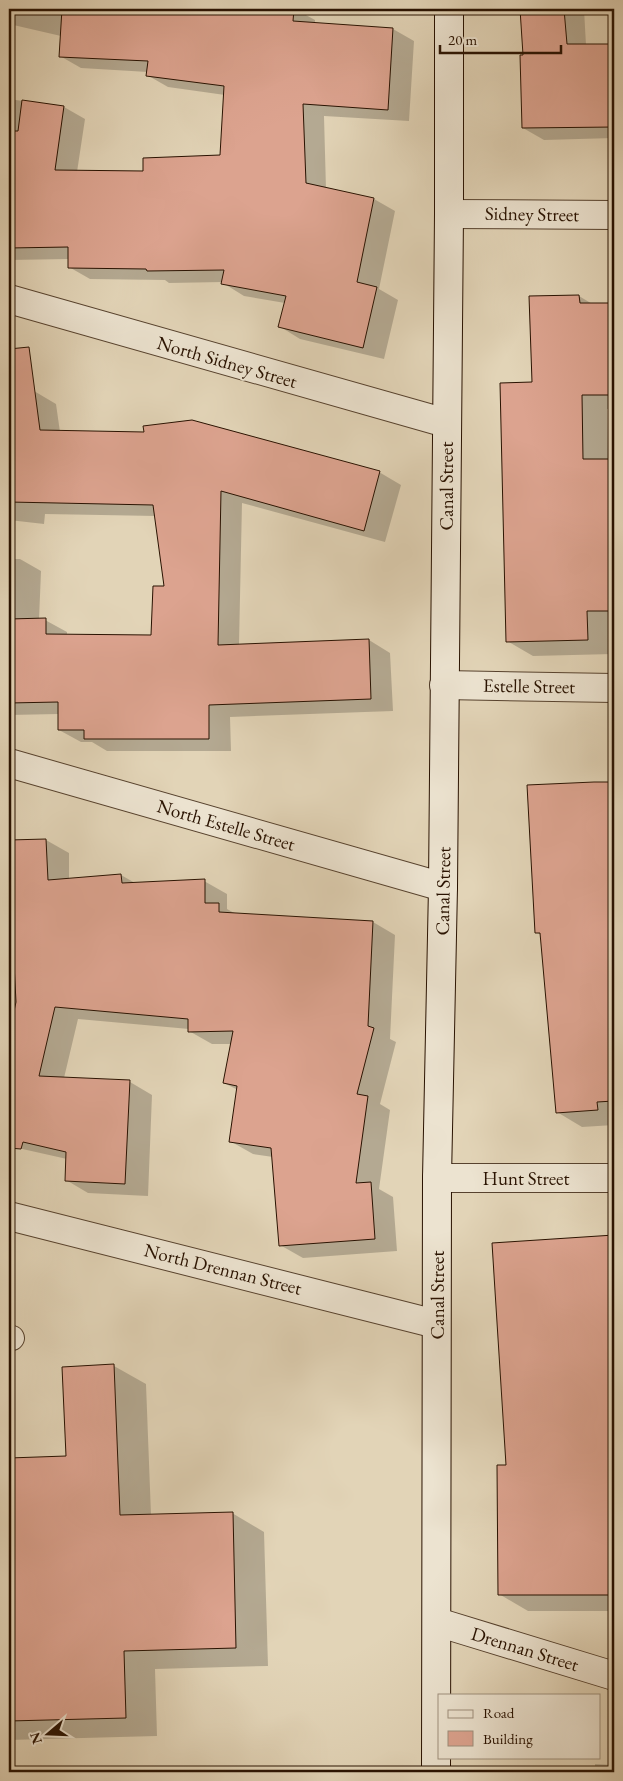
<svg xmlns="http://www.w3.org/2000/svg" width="623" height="1781" font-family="'EB Garamond',serif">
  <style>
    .shadow { fill: #0003 }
    .building { fill: #dca38f; stroke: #291201 }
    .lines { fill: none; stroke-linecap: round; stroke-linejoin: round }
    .lane-casing { stroke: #57422e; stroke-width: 26 }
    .street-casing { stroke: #57422e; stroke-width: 30 }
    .secondary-casing { stroke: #291201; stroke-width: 30 }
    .lane { stroke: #ece3d0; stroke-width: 24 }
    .street { stroke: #ece3d0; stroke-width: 28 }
    .secondary { stroke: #ece3d0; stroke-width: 28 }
    .labels { text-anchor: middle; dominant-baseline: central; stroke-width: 4; stroke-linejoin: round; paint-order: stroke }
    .street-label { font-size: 19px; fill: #291201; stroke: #ece3d0 }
  </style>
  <rect width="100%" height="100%" fill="#e2d4b7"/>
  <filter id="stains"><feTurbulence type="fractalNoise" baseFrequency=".004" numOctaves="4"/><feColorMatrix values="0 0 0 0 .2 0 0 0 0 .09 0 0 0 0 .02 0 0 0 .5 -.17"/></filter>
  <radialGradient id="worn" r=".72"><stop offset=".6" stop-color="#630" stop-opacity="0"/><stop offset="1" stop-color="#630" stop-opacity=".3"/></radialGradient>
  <!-- shadow -->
  <g class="shadow">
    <polygon points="9,9 295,9 315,20 315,24 393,29 414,41 409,121 324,116 326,189 374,199 395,211 379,289 398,300 384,359 300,339 279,326 285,303 244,296 223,283 223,282 169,283 165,280 90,279 69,267 69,259 9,260 9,99 64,107 85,119 77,172 145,172 221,156 225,95 168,87 147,75 148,72 81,68 60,56 61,36 9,24"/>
    <polygon points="521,9 584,9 586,45 614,46 614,138 544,140 523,128 525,56"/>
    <polygon points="579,296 594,305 614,305 614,409 607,409 608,460 614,460 613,654 533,656 507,641 533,384 531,297"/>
    <polygon points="34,391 56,404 60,432 379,472 401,485 385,542 242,503 239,645 369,640 390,653 393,711 230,717 231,751 107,751 92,742 81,742 59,730 59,714 9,715 9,559 20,559 41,571 39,620 45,620 67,632 67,635 153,636 165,588 156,516 45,514 44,524 9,520 9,394"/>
    <polygon points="594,783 614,783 614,1125 582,1127 557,1112 541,935 536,932"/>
    <polygon points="46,840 69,853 69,879 121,875 135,883 204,881 227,894 227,909 236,914 373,922 395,935 390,1039 396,1042 380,1104 390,1110 379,1189 393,1197 397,1251 303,1258 280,1245 273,1157 253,1154 230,1141 238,1090 224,1083 232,1044 212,1044 189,1031 189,1029 78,1019 64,1078 130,1082 152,1095 148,1196 88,1193 66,1180 67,1159 9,1146 9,841"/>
    <polygon points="604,1255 614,1256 614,1611 528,1611 499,1594 508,1466"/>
    <polygon points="114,1366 146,1384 151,1515 232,1513 264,1532 268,1666 155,1669 157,1736 9,1740 9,1459 67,1457"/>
    <polygon points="595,1764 614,1765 614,1772 595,1772"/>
  </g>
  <!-- building -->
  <g class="building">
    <polygon points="62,9 294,9 293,21 393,28 388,110 303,104 306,183 374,198 357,282 377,287 363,348 278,327 286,296 221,284 224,270 147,271 146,269 68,268 68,247 9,248 9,131 18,131 22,100 64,106 55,170 143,171 143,158 220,155 224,86 146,76 148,61 59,57"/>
    <polygon points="520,9 564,9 567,44 614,44 614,127 522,128 520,55 523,55"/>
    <polygon points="579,295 580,303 614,303 614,395 582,395 583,459 614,459 614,611 587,611 588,640 506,642 500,383 532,382 529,296"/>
    <polygon points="29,347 40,430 144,432 143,426 192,420 380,471 364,531 221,491 218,645 369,639 371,699 209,705 209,739 84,739 84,730 58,730 58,702 9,703 9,619 46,618 46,634 151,635 153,586 164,586 153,505 9,502 9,349"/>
    <polygon points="594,782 614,782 614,1101 597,1102 598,1110 556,1113 540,933 535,933 527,785"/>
    <polygon points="46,839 48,880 121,874 122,883 205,879 205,903 219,903 219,912 373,921 368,1026 374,1028 357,1094 368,1096 356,1183 371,1182 375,1239 279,1246 271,1148 229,1142 237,1086 223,1083 233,1031 188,1032 188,1019 55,1007 39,1076 130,1080 125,1184 65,1181 66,1152 23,1142 21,1149 9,1148 9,1034 16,1002 12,925 9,925 9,840"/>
    <polygon points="614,1235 614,1595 498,1595 497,1465 506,1465 492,1243"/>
    <polygon points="114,1364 120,1515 233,1512 236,1648 124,1651 126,1718 9,1721 9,1458 66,1456 62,1367"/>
  </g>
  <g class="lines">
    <!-- lane casing -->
    <g class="lane-casing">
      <polyline id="lane" points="9,1337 12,1338"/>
    </g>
    <!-- street casing -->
    <g class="street-casing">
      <g id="street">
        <polyline points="449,214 614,215"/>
        <polyline points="9,299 446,423"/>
        <polyline points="444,685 614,688"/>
        <polyline points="9,763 443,887"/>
        <polyline points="437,1178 614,1178"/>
        <polyline points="9,1216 436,1324"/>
        <polyline points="437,1622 614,1676"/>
      </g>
    </g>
    <!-- secondary casing -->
    <g class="secondary-casing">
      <polyline id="secondary" points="436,1772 437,1178 443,887 449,214 449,9"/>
    </g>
    <!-- lane -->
    <use href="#lane" class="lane"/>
    <!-- street -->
    <use href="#street" class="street"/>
    <!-- secondary -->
    <use href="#secondary" class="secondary"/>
  </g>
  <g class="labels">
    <!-- street labels -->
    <g class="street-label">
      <text transform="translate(532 214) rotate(1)">Sidney Street</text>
      <text transform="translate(227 362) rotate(16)">North Sidney Street</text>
      <text transform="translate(446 486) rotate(-90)">Canal Street</text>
      <text transform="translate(529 686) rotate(1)">Estelle Street</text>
      <text transform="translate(226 825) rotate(16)">North Estelle Street</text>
      <text transform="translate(443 891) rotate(-89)">Canal Street</text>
      <text x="526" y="1178">Hunt Street</text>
      <text transform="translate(223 1269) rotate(14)">North Drennan Street</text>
      <text transform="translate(437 1295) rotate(-90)">Canal Street</text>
      <text transform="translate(525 1649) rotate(17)">Drennan Street</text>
    </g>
  </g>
  <!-- margin -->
  <rect width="623" height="1781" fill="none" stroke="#e2d4b7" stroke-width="30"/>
  <rect x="10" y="10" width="603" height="1761" fill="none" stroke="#291201" stroke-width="2.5"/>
  <rect x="15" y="15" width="593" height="1751" fill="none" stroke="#291201"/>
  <!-- legend -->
  <rect x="438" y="1694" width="162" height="65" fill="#ece3d0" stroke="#9e8f7d"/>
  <rect x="448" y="1710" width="25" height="8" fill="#ece3d0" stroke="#9e8f7d"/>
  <text x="483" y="1718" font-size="15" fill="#291201">Road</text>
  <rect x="448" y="1731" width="25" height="15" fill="#dca38f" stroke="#9e8f7d"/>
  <text x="483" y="1744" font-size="15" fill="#291201">Building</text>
  <!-- north arrow -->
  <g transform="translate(48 1734) rotate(251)" stroke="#ece3d0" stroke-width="4" paint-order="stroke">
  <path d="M0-4L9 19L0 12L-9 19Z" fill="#291201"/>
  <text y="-8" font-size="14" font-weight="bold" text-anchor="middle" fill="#291201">N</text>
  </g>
  <!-- scale -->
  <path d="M440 45v8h121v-8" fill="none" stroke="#291201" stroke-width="2.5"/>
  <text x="448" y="45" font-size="15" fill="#291201" stroke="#ece3d0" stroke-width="4" paint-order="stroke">20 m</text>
  <rect width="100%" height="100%" filter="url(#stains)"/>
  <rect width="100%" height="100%" fill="url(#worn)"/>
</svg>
